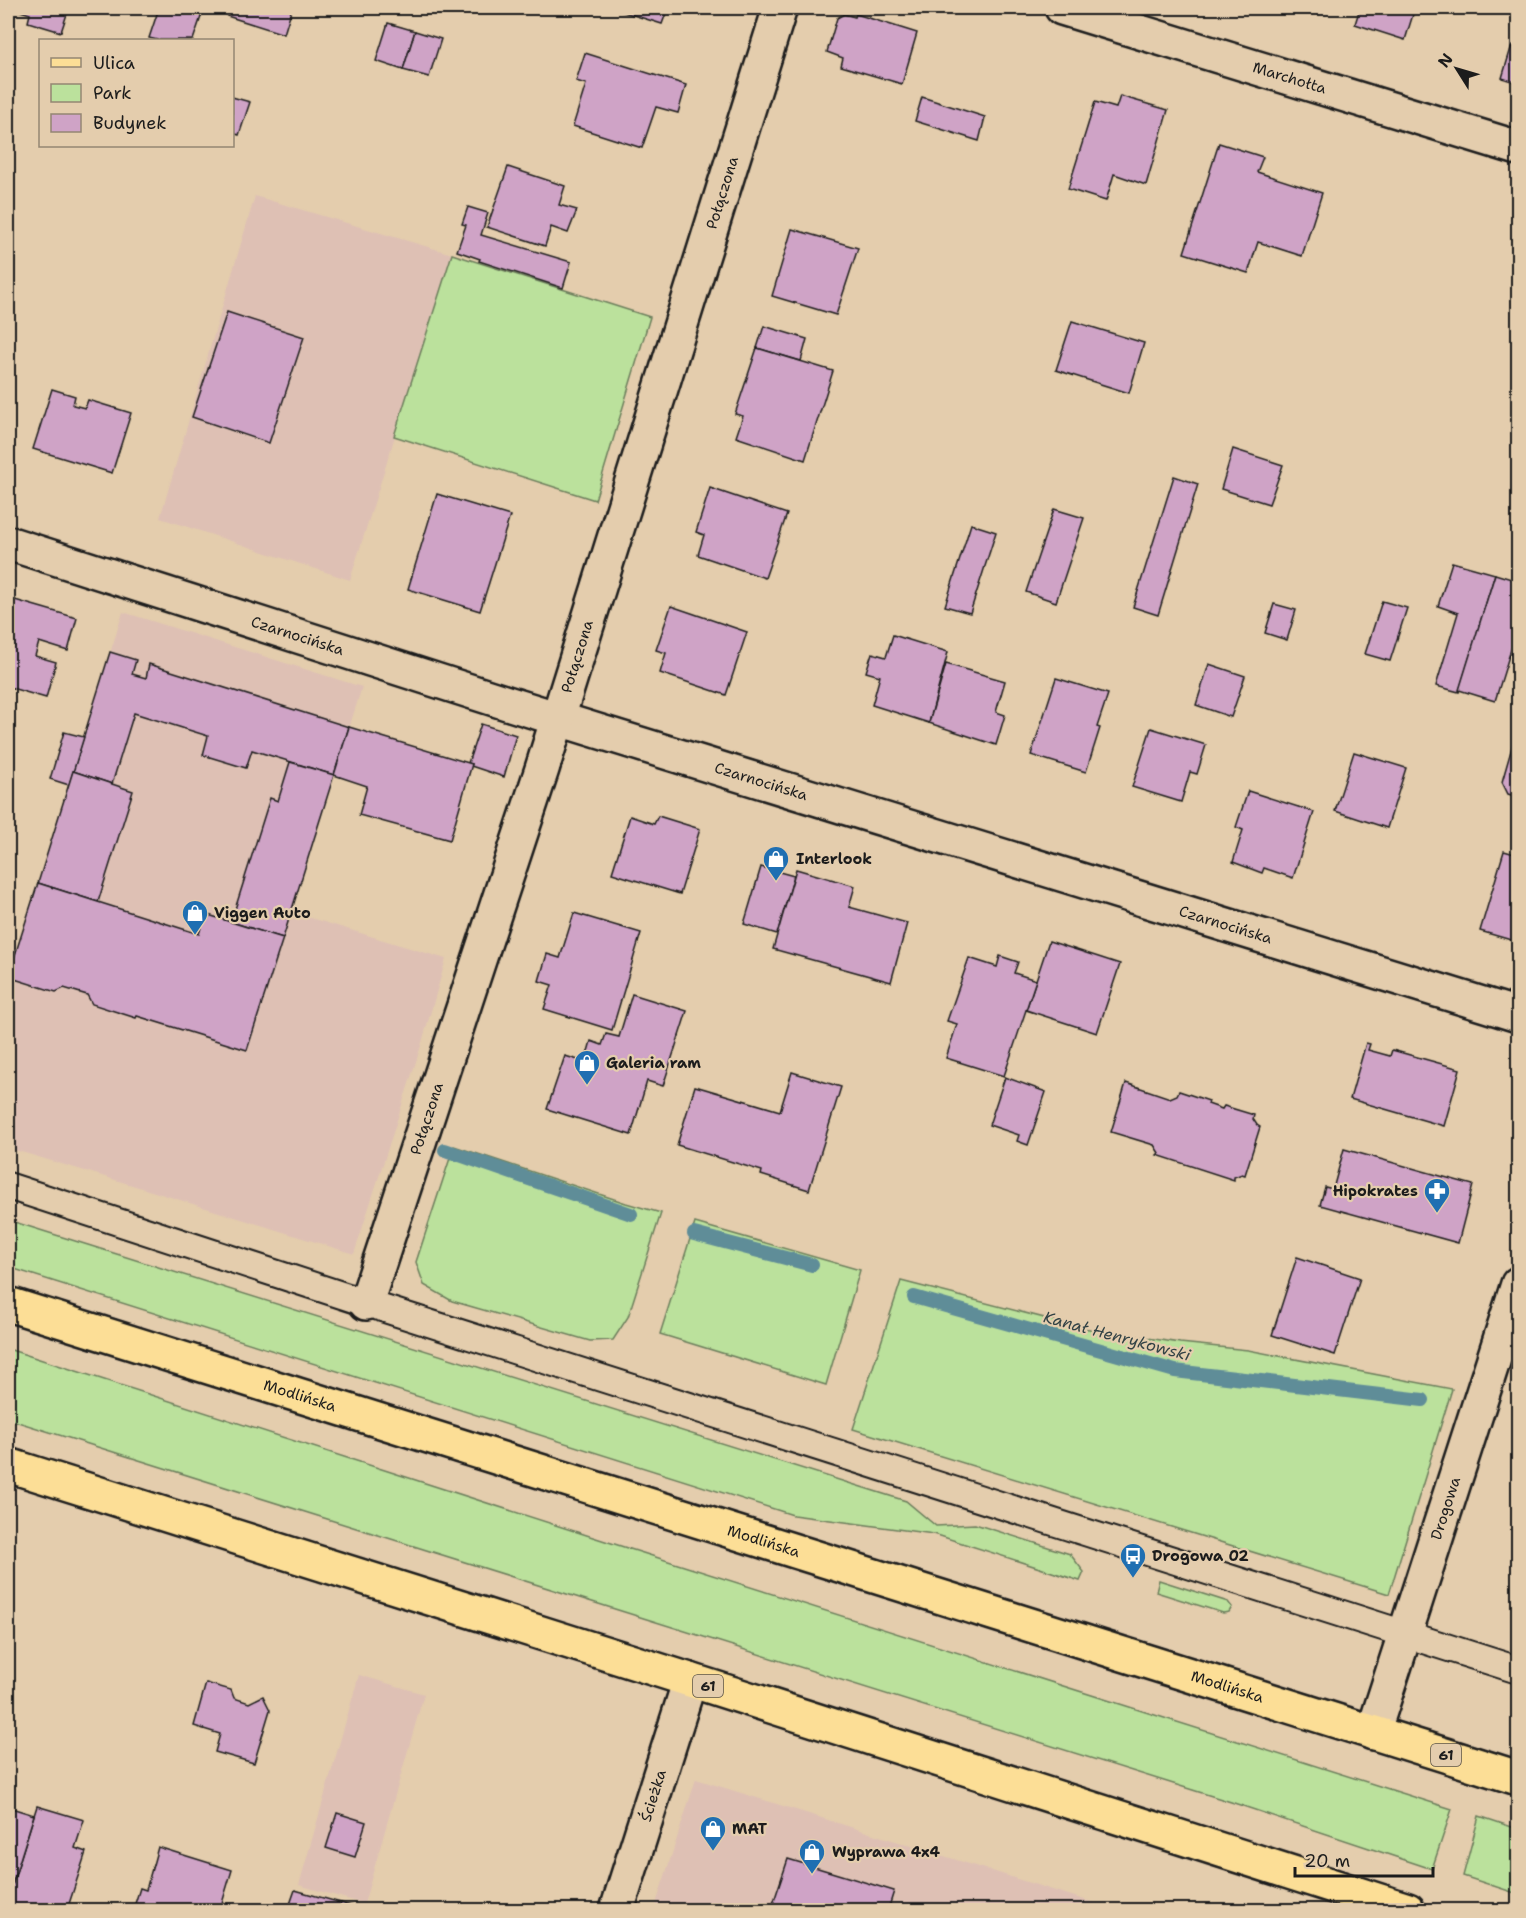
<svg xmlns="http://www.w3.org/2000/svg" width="1526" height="1918" font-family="'Shantell Sans',sans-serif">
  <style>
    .built { fill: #dec0b4 }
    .green { fill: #bbe19c; stroke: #6c7e5c; stroke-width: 1.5 }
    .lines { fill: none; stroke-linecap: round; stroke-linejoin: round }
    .stream { stroke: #5f8d98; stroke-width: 14 }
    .building { fill: #cfa3c6; stroke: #1c1c1c; stroke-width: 1.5 }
    .lane-casing { stroke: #1c1c1c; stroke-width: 30 }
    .street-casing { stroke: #1c1c1c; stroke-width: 38 }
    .primary-casing { stroke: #1c1c1c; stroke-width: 38 }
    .lane { stroke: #e4cdad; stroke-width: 26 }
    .street { stroke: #e4cdad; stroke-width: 33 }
    .primary { stroke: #fcde96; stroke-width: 33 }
    .labels { text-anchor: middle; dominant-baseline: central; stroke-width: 4.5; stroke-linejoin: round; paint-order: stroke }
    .shield { fill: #e4cdad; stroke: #585148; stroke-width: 1.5 }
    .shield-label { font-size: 14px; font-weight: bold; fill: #1c1c1c }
    .street-label { font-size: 15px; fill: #1c1c1c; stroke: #e4cdad }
    .poi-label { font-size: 15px; font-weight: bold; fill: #1c1c1c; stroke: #e4cdad; text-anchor: start }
    .water-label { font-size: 16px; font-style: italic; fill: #324245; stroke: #e4cdad }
  </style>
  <rect width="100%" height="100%" fill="#e4cdad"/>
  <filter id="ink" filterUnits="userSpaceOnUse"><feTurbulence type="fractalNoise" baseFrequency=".0167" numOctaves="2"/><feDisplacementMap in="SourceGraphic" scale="12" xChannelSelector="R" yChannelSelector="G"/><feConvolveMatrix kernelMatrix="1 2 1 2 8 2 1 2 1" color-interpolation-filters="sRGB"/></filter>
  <g filter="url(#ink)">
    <!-- built -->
    <g class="built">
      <polygon points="255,196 452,254 350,580 160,518"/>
      <polygon points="123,612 362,687 291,912 446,959 421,1046 354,1254 122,1182 8,1148 8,980"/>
      <polygon points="359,1675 424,1694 364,1904 299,1885"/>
      <polygon points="696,1779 1117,1910 654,1910"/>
    </g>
    <!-- green -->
    <g class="green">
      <polygon points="452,254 650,317 595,500 394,436"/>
      <polygon points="454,1146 626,1203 661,1213 628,1317 613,1340 590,1341 452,1301 424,1285 416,1262"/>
      <polygon points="8,1220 906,1501 936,1526 975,1524 1070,1554 1084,1572 1080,1581 934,1534 793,1515 8,1267"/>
      <polygon points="695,1223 860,1270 826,1385 660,1334"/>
      <polygon points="901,1281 1083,1328 1180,1343 1248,1350 1452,1389 1389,1594 853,1429"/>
      <polygon points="8,1349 627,1548 1452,1809 1432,1869 1231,1802 8,1419"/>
      <polygon points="1159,1580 1228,1602 1232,1607 1229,1612 1223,1613 1156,1592"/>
      <polygon points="1479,1816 1518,1829 1518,1894 1463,1876"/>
    </g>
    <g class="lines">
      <!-- stream -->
      <g class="stream">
        <polyline points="445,1150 631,1214"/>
        <polyline points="694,1234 812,1265"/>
        <polyline points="914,1297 1175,1371 1423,1400"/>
      </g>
    </g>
    <!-- building -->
    <g class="building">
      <polygon points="11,8 69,8 61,32 28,22 30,14"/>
      <polygon points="159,8 204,8 193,40 157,40 149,38"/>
      <polygon points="230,8 292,8 284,34 227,16"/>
      <polygon points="611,8 668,8 662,24"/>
      <polygon points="1360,8 1415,8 1405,40 1355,24"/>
      <polygon points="844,14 855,17 856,14 917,33 902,84 841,66 843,58 827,52 837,18"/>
      <polygon points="388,23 415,31 403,70 376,61"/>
      <polygon points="415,31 441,39 429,77 403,70"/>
      <polygon points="1512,45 1518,47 1518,83 1502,78"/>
      <polygon points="585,53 686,85 678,113 656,107 642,148 573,126 586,84 576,81"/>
      <polygon points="1120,96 1168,110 1146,185 1114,174 1106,201 1068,189 1095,102 1116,108"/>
      <polygon points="232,97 250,102 239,135 232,133"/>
      <polygon points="922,97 985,117 979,141 915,121"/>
      <polygon points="1219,143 1263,157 1257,172 1322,193 1302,256 1258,242 1248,273 1184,253"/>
      <polygon points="508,167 565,186 559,205 577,210 568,233 551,227 545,246 487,227"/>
      <polygon points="468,207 488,213 481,235 571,262 563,288 479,261 480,259 457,251 466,225 462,224"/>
      <polygon points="792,229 858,248 836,315 772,296"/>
      <polygon points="227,312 304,337 269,443 192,417"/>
      <polygon points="1072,321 1144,343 1129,393 1056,370"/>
      <polygon points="764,326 807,339 801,361 757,348"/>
      <polygon points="757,348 833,371 805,460 736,437 743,416 735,414"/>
      <polygon points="52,389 75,396 73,405 85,408 88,400 131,413 112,473 33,449"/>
      <polygon points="1233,449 1283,465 1269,504 1221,489"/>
      <polygon points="1174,476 1198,484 1158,615 1133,607"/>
      <polygon points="710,488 787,514 765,578 698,555 704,535 696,532"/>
      <polygon points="437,494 510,516 480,611 408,589"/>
      <polygon points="1054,509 1084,518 1056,602 1026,592"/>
      <polygon points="971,524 996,532 970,613 945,606"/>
      <polygon points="1452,562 1495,574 1459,692 1436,686 1458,613 1438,606"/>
      <polygon points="1495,574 1518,581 1518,627 1495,701 1459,690"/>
      <polygon points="8,598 77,618 68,651 39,642 35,656 56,662 46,698 8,687"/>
      <polygon points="1382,601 1407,608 1390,661 1365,654"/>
      <polygon points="1274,604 1296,610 1287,640 1265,633"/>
      <polygon points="671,606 747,632 726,695 660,673 666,653 656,650"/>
      <polygon points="893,635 948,652 929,723 872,705 880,676 866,672 872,653 886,657"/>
      <polygon points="110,652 136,660 132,674 146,678 149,664 349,727 334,775 252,750 246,768 203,755 208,736 134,713 112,784 73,771"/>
      <polygon points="946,664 1005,681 996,712 1005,715 996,745 929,723"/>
      <polygon points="1209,664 1245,676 1231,717 1196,705"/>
      <polygon points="1056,678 1108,694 1097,727 1100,728 1086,772 1031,755"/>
      <polygon points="481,724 516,735 504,777 471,766 472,764 468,763"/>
      <polygon points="1518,726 1518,797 1508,794 1502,782"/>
      <polygon points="349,727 472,764 450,840 359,815 367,786 334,775"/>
      <polygon points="1151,728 1206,745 1197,774 1190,772 1181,802 1132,787"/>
      <polygon points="64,732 84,737 69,785 50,779"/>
      <polygon points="1354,752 1406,768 1387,828 1335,811"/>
      <polygon points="290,762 334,775 283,938 231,922 270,798 278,801"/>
      <polygon points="73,771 133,791 98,902 38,883"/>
      <polygon points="1248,791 1314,812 1293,878 1264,868 1262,873 1233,862 1243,830 1236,827"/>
      <polygon points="630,816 654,824 658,816 700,829 680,894 612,873"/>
      <polygon points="1504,851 1518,855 1518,942 1480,931"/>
      <polygon points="761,867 794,876 777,934 744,924"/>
      <polygon points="796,869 855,886 849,907 907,923 891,982 773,949"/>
      <polygon points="38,883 199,934 205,914 283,938 247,1050 137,1016 136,1018 92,1004 87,995 64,988 56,992 8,977"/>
      <polygon points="574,913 641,933 612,1030 544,1009 552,985 539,981 547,954 560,958"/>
      <polygon points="1049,941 1120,964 1097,1033 1026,1010"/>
      <polygon points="1000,956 1018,962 1014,973 1036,980 1004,1076 946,1058 957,1024 947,1021 969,958 997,967"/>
      <polygon points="632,994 687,1011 663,1086 647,1081 631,1135 547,1109 565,1056 585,1062 591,1041 602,1045 606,1034 619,1037"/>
      <polygon points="1366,1043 1370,1044 1368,1050 1390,1056 1392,1050 1460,1069 1444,1126 1350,1099"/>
      <polygon points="792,1072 841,1087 809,1190 761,1175 762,1171 677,1145 695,1086 780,1111"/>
      <polygon points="1005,1077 1046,1092 1028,1145 1017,1141 1019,1135 989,1125"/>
      <polygon points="1126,1083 1170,1098 1177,1095 1179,1091 1209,1101 1208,1104 1222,1109 1224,1106 1254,1115 1253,1119 1257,1125 1260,1127 1245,1175 1242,1174 1234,1177 1234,1180 1157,1155 1159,1153 1154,1145 1111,1132"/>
      <polygon points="1344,1149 1473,1185 1458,1243 1320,1205 1325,1187 1333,1189"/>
      <polygon points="1297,1257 1360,1278 1335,1355 1272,1335"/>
      <polygon points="206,1683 231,1690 234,1698 249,1703 263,1696 270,1710 254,1763 215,1752 220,1734 194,1726"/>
      <polygon points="37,1806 84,1820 75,1848 86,1852 67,1910 8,1910 8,1898"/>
      <polygon points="8,1807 34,1815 8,1898"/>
      <polygon points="337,1813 366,1822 355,1857 326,1848"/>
      <polygon points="158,1847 232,1870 220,1910 133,1910 140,1888 146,1890"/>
      <polygon points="788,1859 894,1891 888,1910 771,1910"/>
      <polygon points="295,1890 341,1903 339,1910 288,1910"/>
      <polygon points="341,1903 365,1910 339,1910"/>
    </g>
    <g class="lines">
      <!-- lane casing -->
      <g class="lane-casing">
        <polyline id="lane" points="8,1186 366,1303 1518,1670"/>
      </g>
      <!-- street casing -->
      <g class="street-casing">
        <g id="street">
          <path id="s1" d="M1062,8L1518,148"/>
          <path id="s2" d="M8,543L507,703L1518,1015"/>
          <path id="s3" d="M366,1303L542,769L780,8"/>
          <path id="s4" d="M1373,1733L1518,1284"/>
          <path id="s5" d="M617,1910L690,1680"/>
        </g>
      </g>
      <!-- primary casing -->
      <g class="primary-casing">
        <g id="primary">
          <path id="s6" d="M8,1304L1518,1778"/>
          <polyline points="8,1465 690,1680 1408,1910"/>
        </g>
      </g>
      <!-- lane -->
      <use href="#lane" class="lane"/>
      <!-- street -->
      <use href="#street" class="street"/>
      <!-- primary -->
      <use href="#primary" class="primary"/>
    </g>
  </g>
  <!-- icons -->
  <defs>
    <g id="shop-pin" transform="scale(1.35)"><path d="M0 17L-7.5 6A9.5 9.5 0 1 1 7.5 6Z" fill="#1f6fb2" stroke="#e4cdad"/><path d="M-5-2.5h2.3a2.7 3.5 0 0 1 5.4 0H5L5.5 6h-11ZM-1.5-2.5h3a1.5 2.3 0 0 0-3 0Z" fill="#fff"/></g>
    <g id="pharmacy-pin" transform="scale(1.35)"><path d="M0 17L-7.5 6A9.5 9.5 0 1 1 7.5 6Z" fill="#1f6fb2" stroke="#e4cdad"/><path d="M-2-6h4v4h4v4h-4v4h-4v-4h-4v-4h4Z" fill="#fff"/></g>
    <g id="bus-pin" transform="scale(1.35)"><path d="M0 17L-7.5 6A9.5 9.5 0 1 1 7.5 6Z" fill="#1f6fb2" stroke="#e4cdad"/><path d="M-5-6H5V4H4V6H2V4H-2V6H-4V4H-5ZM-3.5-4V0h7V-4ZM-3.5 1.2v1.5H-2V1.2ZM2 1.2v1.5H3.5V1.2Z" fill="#fff"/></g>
  </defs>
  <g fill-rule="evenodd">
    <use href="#shop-pin" x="776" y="859"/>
    <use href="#shop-pin" x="195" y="913"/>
    <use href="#shop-pin" x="587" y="1063"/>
    <use href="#pharmacy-pin" x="1437" y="1191"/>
    <use href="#bus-pin" x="1133" y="1556"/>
    <use href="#shop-pin" x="713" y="1829"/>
    <use href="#shop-pin" x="812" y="1852"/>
  </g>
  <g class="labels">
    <!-- shield labels -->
    <g class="shield">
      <rect x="693" y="1675" width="30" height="22" rx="4.5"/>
      <rect x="1431" y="1744" width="30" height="22" rx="4.5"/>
    </g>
    <g class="shield-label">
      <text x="708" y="1686">61</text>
      <text x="1446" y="1755">61</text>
    </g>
    <!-- street labels -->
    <g class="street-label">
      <text stroke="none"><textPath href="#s1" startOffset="238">Marchołta</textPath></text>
      <text stroke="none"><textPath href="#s3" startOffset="1166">Połączona</textPath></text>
      <text stroke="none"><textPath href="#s2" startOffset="304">Czarnocińska</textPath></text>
      <text stroke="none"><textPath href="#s3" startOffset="680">Połączona</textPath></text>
      <text stroke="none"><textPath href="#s2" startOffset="790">Czarnocińska</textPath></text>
      <text stroke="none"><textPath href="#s2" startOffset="1276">Czarnocińska</textPath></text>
      <text stroke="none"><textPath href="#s3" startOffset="194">Połączona</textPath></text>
      <text stroke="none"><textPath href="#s6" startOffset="306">Modlińska</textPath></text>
      <text stroke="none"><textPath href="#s4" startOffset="236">Drogowa</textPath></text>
      <text stroke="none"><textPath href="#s6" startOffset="792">Modlińska</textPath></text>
      <text stroke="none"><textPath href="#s6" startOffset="1278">Modlińska</textPath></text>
      <text stroke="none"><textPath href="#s5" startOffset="120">Ścieżka</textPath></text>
    </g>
    <!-- poi labels -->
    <g class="poi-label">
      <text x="796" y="859">Interlook</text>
      <text x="214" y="913">Viggen Auto</text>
      <text x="606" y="1063">Galeria ram</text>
      <text x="1418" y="1191" text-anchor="end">Hipokrates</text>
      <text x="1152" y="1556">Drogowa 02</text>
      <text x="732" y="1829">MAT</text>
      <text x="832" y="1852">Wyprawa 4x4</text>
    </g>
    <!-- water labels -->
    <g class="water-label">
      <text transform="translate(1117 1336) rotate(15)">Kanał Henrykowski</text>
    </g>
  </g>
  <!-- margin -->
  <rect width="1526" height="1918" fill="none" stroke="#e4cdad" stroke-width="30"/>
  <rect x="15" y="15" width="1496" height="1888" fill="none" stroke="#1c1c1c" stroke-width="2" filter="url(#ink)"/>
  <!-- legend -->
  <rect x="39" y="39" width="195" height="108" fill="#e4cdad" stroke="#948673" stroke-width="1.5"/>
  <rect x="51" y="58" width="30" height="9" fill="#fcde96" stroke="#948673" stroke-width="1.5"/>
  <text x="93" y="69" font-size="18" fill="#1c1c1c">Ulica</text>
  <rect x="51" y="84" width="30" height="18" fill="#bbe19c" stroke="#948673" stroke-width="1.5"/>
  <text x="93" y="99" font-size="18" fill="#1c1c1c">Park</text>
  <rect x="51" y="114" width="30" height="18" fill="#cfa3c6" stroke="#948673" stroke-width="1.5"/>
  <text x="93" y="129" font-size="18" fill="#1c1c1c">Budynek</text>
  <!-- north arrow -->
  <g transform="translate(1457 69) rotate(307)" stroke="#e4cdad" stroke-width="4.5" paint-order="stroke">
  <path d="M0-4.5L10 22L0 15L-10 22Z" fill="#1c1c1c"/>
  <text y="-9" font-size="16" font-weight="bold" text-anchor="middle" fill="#1c1c1c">N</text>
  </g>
  <!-- scale -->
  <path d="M1295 1867v9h138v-9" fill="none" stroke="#1c1c1c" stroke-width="3"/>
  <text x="1304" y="1867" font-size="18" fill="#1c1c1c" stroke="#e4cdad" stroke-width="4.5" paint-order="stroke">20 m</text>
</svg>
